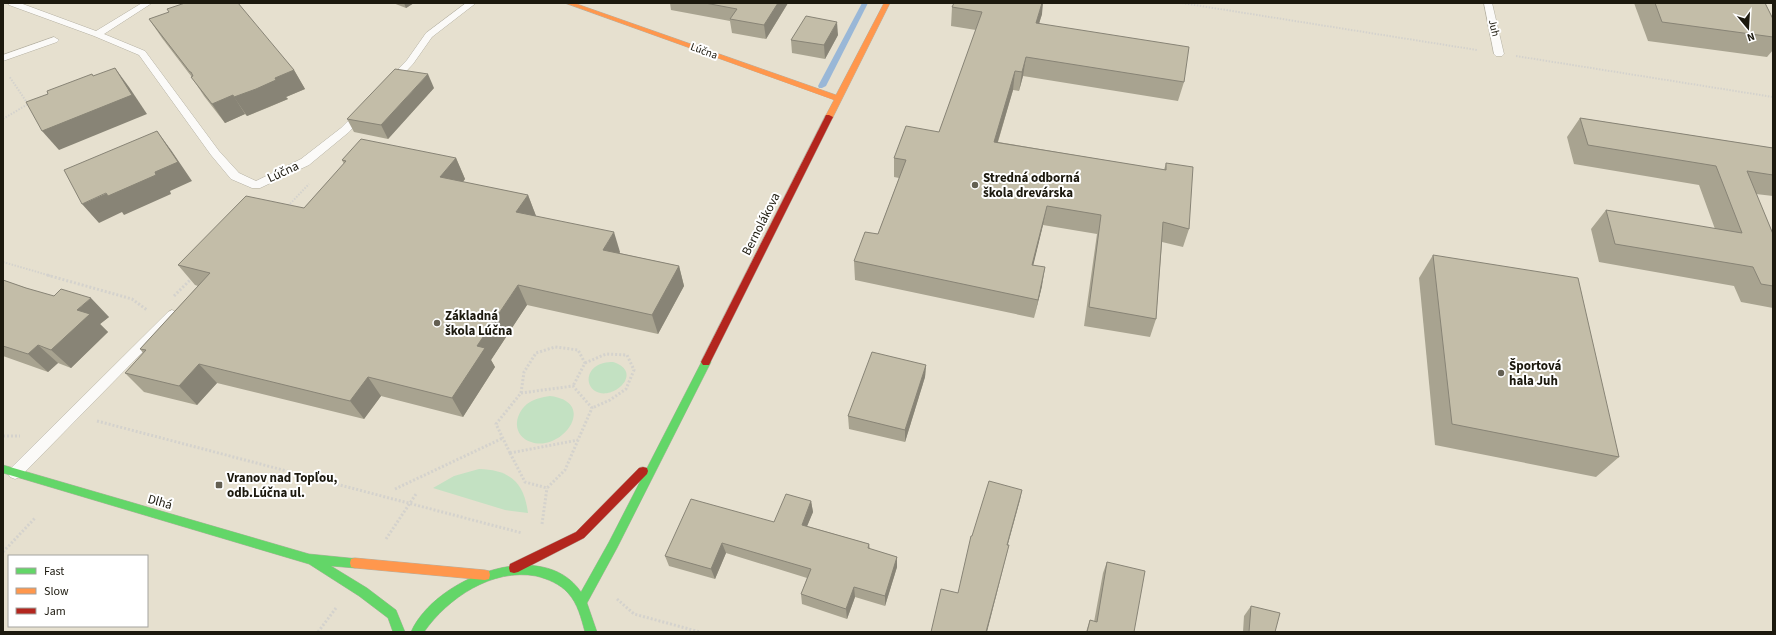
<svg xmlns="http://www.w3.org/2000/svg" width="1776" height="635" font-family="'Source Sans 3',sans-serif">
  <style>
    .green { fill: #c3e1c2 }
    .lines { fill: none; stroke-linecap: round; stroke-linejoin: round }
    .stream { fill: #99b7d7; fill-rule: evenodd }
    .lane-casing { stroke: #b4b0a2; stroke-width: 1 }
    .fast-casing { stroke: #b4b0a2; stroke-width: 1 }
    .slow-casing { stroke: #b4b0a2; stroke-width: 1 }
    .jam-casing { stroke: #b4b0a2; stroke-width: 1 }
    .path-far1 { stroke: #d4d2cd; stroke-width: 2; stroke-dasharray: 1.5 1.5; stroke-linecap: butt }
    .path { stroke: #d4d2cd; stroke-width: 3; stroke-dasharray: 2 2; stroke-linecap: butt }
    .lane { fill: #fbfaf8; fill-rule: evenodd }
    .fast { fill: #63d668; fill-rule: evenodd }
    .slow { fill: #ff974d; fill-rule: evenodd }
    .jam { fill: #b3261e; fill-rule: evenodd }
    .wall { fill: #a8a390 }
    .shaded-wall { fill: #888476 }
    .building { fill: #c3bda8; stroke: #888476 }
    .poi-dot { fill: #635f52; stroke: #fff; stroke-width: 1.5 }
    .labels { text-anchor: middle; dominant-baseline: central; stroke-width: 4; stroke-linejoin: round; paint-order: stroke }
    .far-street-label { font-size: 11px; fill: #1c190e; stroke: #fff }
    .street-label { font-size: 13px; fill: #1c190e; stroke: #fff }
    .poi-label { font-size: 13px; font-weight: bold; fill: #1c190e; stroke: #fff; text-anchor: start }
  </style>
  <rect width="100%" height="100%" fill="#e6e0cf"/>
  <!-- green -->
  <g class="green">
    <path d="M613,362C645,372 613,402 595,391C586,385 587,373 595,367C600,363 607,362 613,362Z"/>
    <path d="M550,396C599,402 562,453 531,442C513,436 513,416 527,404C534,399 542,397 550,396Z"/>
    <path d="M479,469C510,470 524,482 528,513L505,510L433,488L454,476Z"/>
  </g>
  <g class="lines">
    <!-- stream -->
    <polygon class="stream" points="862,3 868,3 826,86 822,88 819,88 818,86"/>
    <!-- lane casing -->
    <g class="lane-casing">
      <g id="lane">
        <polygon points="8,3 20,3 96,31 142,3 152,3 104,34 145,51 219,151 239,173 256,181 301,159 341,128 358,111 362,110 367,113 349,132 309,165 260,188 252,188 231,179 211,155 139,55 94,36 9,5"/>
        <polygon points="466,3 476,3 432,37 413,64 395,83 389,83 387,81 389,79 407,60 426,33"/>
        <polygon points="1484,3 1492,3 1504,54 1502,56 1496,56 1494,54"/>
        <polygon points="54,37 59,40 57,42 3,61 3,55"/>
        <polygon points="172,310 176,312 178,315 176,318 20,477 15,479 10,477 8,473 10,469 168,312"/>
      </g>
    </g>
    <!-- fast casing -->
    <g class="fast-casing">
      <g id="fast">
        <path d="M706,358L709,359L711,362L617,548L587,603L597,632H585C581,618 578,604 568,593C560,584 548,579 536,576C492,568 448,598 424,632H411C434,579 542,535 581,592L609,542L703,359Z"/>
        <polygon points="3,465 309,554 359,559 360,563 359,567 355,568 331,566 367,588 396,610 405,632 393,632 388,618 359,596 309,564 3,473"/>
      </g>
    </g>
    <!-- slow casing -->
    <g class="slow-casing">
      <g id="slow">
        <polygon points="565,3 574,3 836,95 884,3 890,3 832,119 829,119 825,117 834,100"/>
        <polygon points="355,558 485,570 489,571 490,575 489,579 485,580 355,568 351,567 350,563 351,559"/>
      </g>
    </g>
    <!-- jam casing -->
    <g class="jam-casing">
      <g id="jam">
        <polygon points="826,115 829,115 833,117 709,365 703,365 701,362"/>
        <polygon points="643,467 647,468 648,471 647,474 584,538 518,572 514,573 510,572 509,568 510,564 576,532 639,468"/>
      </g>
    </g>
    <!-- path-far1 -->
    <g class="path-far1">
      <polyline points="1182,3 1477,50"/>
      <polyline points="1516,56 1773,97"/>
      <polyline points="3,119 28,104 9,76"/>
      <polyline points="288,206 309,184"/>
      <polyline points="3,262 51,276"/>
    </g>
    <!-- path -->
    <g class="path">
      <polyline points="47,275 132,299 147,310"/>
      <polyline points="174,296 191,279"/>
      <polyline points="585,363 606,354 627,355 634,370 626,389 610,400 592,408"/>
      <polyline points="521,393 524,372 536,353 555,347 578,350 585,363 573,386"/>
      <polyline points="97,421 522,533"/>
      <polyline points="3,436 20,436"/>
      <polyline points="510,453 525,482 547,488 565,470 578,440"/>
      <polyline points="510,453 496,424 521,393 573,386 592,408 578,440"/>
      <polyline points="510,453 578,440"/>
      <polyline points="395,489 503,438"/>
      <polyline points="542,524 547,488"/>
      <polyline points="386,539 416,494"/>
      <polyline points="3,552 35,518"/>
      <polyline points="617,599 634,614 700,632"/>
      <polyline points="318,632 336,608"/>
    </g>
    <!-- lane -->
    <use href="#lane" class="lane"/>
    <!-- fast -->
    <use href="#fast" class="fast"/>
    <!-- slow -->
    <use href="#slow" class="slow"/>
    <!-- jam -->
    <use href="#jam" class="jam"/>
  </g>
  <!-- wall -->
  <g class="wall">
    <polygon points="393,3 414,3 406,8"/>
    <polygon points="670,3 788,3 766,39 732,33 730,21 671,10"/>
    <polygon points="1634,3 1765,3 1773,19 1773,50 1767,57 1648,41"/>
    <polygon points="952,7 1042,14 1039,24 1184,82 1178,101 1023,76 1019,91 1013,90 998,142 1164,170 1166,163 1189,229 1183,247 1162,242 1156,319 1150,337 1084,326 1097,234 1043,225 1033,265 1042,286 1034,318 855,280 854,261 878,234 899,178 894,177 894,158 939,132 976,30 951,26"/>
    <polygon points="149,19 294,70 305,89 286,97 288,99 267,108 247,116 245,114 225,123 204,96 191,76 162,38"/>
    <polygon points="838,35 825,59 792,53 791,40"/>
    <polygon points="434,88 388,139 354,132 347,119"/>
    <polygon points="1580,118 1773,148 1773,196 1756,194 1773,234 1773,308 1741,302 1734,286 1599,262 1591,229 1606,210 1715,229 1699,185 1574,164 1567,137"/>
    <polygon points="456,158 465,179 463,182 528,195 536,216 620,252 619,253 679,266 684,286 658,334 527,305 491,360 495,367 463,417 381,396 364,419 217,383 197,405 144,392 125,373 143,353 140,349 198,286 195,285 178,265 304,208 344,164 342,160"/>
    <polygon points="1433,255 1619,457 1596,477 1435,445 1419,278"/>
    <polygon points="3,280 109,317 100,324 108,332 71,368 58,363 48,372 3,356"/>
    <polygon points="926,365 925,377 905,442 849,429 848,416"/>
    <polygon points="811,501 813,512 807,526 869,544 870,549 897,557 897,567 885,606 855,597 847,619 802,604 801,594 807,578 726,553 715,579 669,566 665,556 774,522"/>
    <polygon points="1107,562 1134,632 1086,632 1090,620 1094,622 1103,573"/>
    <polygon points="1251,606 1275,632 1243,632 1244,616"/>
  </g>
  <!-- shaded-wall -->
  <g class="shaded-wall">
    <polygon points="404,3 414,3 406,8"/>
    <polygon points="778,3 788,3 766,39 764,25"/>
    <polygon points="1042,3 1043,3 1042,14 1033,42 1036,23"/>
    <polygon points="837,22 838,35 825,59 824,45"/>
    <polygon points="1026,57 1023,76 1019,91 1022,72"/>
    <polygon points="115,68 129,87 147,114 59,150 42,131"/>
    <polygon points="294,70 305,89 286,97 288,99 247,116 234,97 275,78"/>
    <polygon points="1015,71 1013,90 992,161 994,142"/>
    <polygon points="428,74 434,88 388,139 381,125"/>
    <polygon points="233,95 245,114 225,123 212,104"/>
    <polygon points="157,131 171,150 192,181 170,191 171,194 124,215 122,212 99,223 82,204 155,172"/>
    <polygon points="456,158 465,179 450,198 440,177"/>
    <polygon points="528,195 536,216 524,232 516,212"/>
    <polygon points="1047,206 1043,225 1029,283 1032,265"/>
    <polygon points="614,232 620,252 609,270 603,250"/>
    <polygon points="679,266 684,286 658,334 652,315"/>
    <polygon points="1045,267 1042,286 1034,318 1038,300"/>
    <polygon points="518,285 527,305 491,360 495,367 463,417 452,398 477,346"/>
    <polygon points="91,298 109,317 100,324 108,332 71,368 51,350 77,310"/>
    <polygon points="38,345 58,363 48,372 28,354"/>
    <polygon points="199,364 217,383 197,405 179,386"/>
    <polygon points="926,365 925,377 905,442 905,430"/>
    <polygon points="368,377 381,396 364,419 350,401"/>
    <polygon points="1022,490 1020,500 1005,555 1007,545"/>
    <polygon points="811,501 813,512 803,536 802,525"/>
    <polygon points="722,543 726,553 715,579 711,569"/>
    <polygon points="1009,545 987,632 986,632"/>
    <polygon points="897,557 897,567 885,606 885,596"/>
    <polygon points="854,587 855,597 847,619 846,609"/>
  </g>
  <!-- building -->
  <g class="building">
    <polygon points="185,3 238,3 294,70 275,78 276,80 256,89 234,97 233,95 212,104 191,77 193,76 191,72 190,72 149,19 169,12 167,9"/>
    <polygon points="705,3 778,3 764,25 730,19 737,9"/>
    <polygon points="954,3 1042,3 1036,23 1189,47 1184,82 1026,57 1022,72 1015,71 994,142 1166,170 1166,163 1193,167 1189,229 1163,222 1156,319 1089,307 1101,215 1047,206 1032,265 1045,267 1038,300 854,261 865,232 878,234 906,160 894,158 906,126 939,132 982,12 952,7"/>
    <polygon points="1655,3 1765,3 1773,19 1773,37 1662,22"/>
    <polygon points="806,16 837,22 824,45 791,40"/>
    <polygon points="115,68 132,95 42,131 26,102 48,94 47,91 92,74 93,76"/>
    <polygon points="395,69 428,74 381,125 347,119"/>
    <polygon points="1580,118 1773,148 1773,175 1747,171 1773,234 1773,286 1761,284 1753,267 1615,244 1606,210 1742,233 1716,166 1588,145"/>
    <polygon points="157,131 178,162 155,172 156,175 108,196 106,193 82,204 64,170"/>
    <polygon points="361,139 456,158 440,177 528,195 516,212 614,232 603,250 679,266 652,315 518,285 477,346 485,348 452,398 368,377 350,401 199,364 179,386 125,373 146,350 140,349 210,273 178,265 246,196 304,208 346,161 342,160"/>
    <polygon points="1433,255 1578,278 1619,457 1452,424"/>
    <polygon points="3,280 26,288 54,296 61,289 91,298 77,310 90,314 51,350 38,345 28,354 3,346"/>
    <polygon points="872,352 926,365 905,430 848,416"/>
    <polygon points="989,481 1022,490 1007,545 1009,545 986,632 931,632 941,589 958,593 971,536 972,536"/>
    <polygon points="786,494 811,501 802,525 869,544 868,548 897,557 885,596 854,587 846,609 801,594 811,569 722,543 711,569 665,556 691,499 774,522"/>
    <polygon points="1107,562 1145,571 1134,632 1087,632 1090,620 1097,622"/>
    <polygon points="1251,606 1280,613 1275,632 1249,632"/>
  </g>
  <!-- markers -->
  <g class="poi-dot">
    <circle cx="975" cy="185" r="4"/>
    <circle cx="437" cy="323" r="4"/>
    <circle cx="1501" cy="373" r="4"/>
    <rect x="215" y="481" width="8" height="8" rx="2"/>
  </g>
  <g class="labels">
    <!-- far-street labels -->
    <g class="far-street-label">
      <text transform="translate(1494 28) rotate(77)">Juh</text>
      <text transform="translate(704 51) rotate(20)">Lúčna</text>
    </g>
    <!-- street labels -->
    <g class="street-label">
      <text transform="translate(283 172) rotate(-25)">Lúčna</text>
      <text transform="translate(761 224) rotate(-63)">Bernolákova</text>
      <text transform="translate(160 502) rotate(16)">Dlhá</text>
    </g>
    <!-- poi labels -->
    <g class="poi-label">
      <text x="983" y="178">Stredná odborná<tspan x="983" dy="15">škola drevárska</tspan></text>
      <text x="445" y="316">Základná<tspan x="445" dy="15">škola Lúčna</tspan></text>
      <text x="1509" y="366">Športová<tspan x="1509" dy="15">hala Juh</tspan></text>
      <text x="227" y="478">Vranov nad Topľou,<tspan x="227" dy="15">odb.Lúčna ul.</tspan></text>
    </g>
  </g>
  <!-- border -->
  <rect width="1776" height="635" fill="none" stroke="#1c190e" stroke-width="8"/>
  <!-- legend -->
  <rect x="8" y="555" width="140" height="72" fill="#ffffff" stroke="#a4a39f"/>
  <rect x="16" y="568" width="20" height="6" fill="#63d668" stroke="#a4a39f"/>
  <text x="44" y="575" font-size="12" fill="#1c190e">Fast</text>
  <rect x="16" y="588" width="20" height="6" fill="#ff974d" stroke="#a4a39f"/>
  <text x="44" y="595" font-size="12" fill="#1c190e">Slow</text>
  <rect x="16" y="608" width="20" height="6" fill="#b3261e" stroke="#a4a39f"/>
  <text x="44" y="615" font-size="12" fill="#1c190e">Jam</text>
  <!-- north arrow -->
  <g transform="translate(1748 28) rotate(162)" stroke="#ffffff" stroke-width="3" paint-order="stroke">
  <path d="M0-3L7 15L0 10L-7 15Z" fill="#1c190e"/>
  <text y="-6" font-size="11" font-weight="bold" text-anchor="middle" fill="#1c190e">N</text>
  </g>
</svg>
